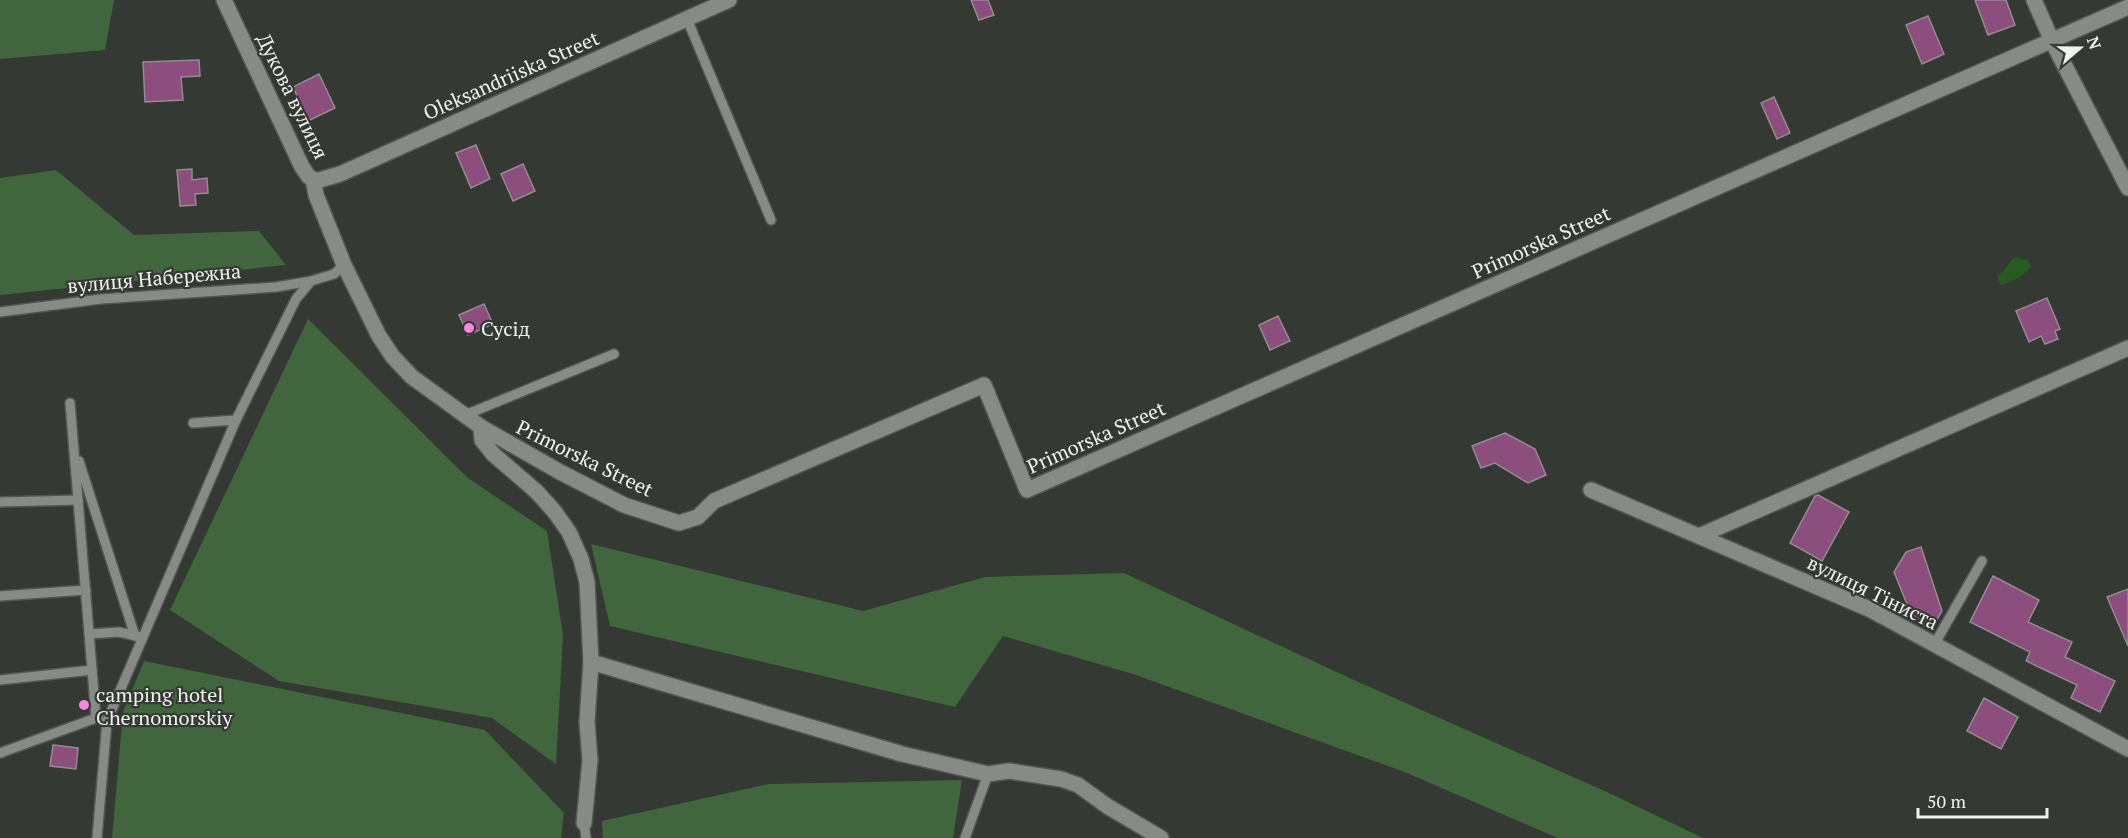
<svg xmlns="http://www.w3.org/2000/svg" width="2128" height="838" font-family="'PT Serif',serif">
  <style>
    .green { fill: #41653c }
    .water { fill: #285b22 }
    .building { fill: #8c4e7c; stroke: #948b91; stroke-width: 1.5 }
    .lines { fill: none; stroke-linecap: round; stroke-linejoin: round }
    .service-casing { stroke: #525752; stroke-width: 12 }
    .minor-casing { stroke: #525752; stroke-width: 18 }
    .tertiary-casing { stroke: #525752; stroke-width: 18 }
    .service { stroke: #868c85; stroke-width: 9 }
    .minor { stroke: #868c85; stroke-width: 15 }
    .tertiary { stroke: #868c85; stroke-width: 15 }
    .poi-dot { fill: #fe85e0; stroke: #343933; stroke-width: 2 }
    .labels { text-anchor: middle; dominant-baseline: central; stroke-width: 4.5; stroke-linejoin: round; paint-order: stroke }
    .street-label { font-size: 20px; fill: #eff3ef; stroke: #343933 }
    .poi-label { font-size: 20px; fill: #eff3ef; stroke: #343933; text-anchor: start }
  </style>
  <rect width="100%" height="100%" fill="#343933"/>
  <!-- green -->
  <g class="green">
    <polygon points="0,0 114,0 105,50 0,59"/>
    <polygon points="56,170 134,235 259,231 286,265 0,295 0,178"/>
    <polygon points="308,319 468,478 547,531 563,635 556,764 492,718 279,681 170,610"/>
    <polygon points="591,544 863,611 985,577 1124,573 1356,681 1607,792 1703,838 1558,838 1402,771 1133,674 1003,636 955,707 610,626"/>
    <polygon points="144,661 485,730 564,813 561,838 112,838 123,712"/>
    <polygon points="962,780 953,838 603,838 602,821 769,784"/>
  </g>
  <!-- water -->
  <path class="water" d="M2016,257L2024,260L2027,259L2031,267L2019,278L2001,285L1997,276C2006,272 2007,261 2016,257Z"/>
  <!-- building -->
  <g class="building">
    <polygon points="971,0 988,0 994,15 979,20"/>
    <polygon points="1975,0 2006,0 2015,25 1988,35"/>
    <polygon points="1928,16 1944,54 1922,64 1906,25"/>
    <polygon points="199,60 200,76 181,77 183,100 145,102 143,62"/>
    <polygon points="319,74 335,108 308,121 293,87"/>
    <polygon points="1774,97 1790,133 1777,139 1761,103"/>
    <polygon points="476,145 490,179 471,188 456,153"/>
    <polygon points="523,164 535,191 513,201 501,174"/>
    <polygon points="192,169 192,180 207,178 208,193 195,194 196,205 180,206 177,170"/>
    <polygon points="2047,298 2060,329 2055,331 2058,339 2045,344 2041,336 2029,342 2016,311"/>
    <polygon points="484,304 493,324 468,335 459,315"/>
    <polygon points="1278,316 1290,341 1270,350 1259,325"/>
    <polygon points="1505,433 1535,449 1546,475 1528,483 1495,463 1481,468 1472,446"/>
    <polygon points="1818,495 1849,512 1822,561 1790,543 1815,496"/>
    <polygon points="1921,547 1942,611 1931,630 1913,619 1894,572 1906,552"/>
    <polygon points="1993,576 2039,600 2028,622 2072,642 2065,657 2115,681 2100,712 2071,698 2077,685 2026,661 2030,652 1970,622"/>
    <polygon points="2128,589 2128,646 2107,597"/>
    <polygon points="1984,698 2018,717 2001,749 1967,731"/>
    <polygon points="53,745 78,748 76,769 50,766"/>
  </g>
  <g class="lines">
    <!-- service casing -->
    <g class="service-casing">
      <g id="service">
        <polyline points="687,19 771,220"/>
        <polyline points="0,312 101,299 276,287 311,281"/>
        <polyline points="70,403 96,718"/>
        <polyline points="465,415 614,354"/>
        <polyline points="193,423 236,420"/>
        <polyline points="79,461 135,636"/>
        <polyline points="0,502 78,500"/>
        <polyline points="0,596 86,590"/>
        <polyline points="89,634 119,632 140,637"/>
        <polyline points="1934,645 1982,561"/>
        <polyline points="0,680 92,670"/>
        <polyline points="0,753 96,718 99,719"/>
        <polyline points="584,823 586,838"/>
        <polyline points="97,838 107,721 236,420 296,299 311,281 334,274 344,265"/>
        <polyline points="965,838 988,774"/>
      </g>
    </g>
    <!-- minor casing -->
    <g class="minor-casing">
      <g id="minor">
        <polyline points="2034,0 2052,41 2128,188"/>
        <polyline points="313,179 316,195 344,265 379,336 393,357 412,377 481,427"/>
        <polyline points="1591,490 1869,609 2128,749"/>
        <polyline points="1699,536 2128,348"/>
        <polyline points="591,662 902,754 988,774 1009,771 1061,779 1078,785 1107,806 1161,838"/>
        <polyline points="584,823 590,760 587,722 591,662 587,582 581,559 569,532 554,511 537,492 493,454 482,440 481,427 560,472 624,505 679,523 698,517 714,501 984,385 1027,490 2128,7"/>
      </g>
    </g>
    <!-- tertiary casing -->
    <g class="tertiary-casing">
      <polyline id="tertiary" points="224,0 302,167 309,177 316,181 340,174 729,0"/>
    </g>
    <!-- service -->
    <use href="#service" class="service"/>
    <!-- minor -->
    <use href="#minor" class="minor"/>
    <!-- tertiary -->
    <use href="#tertiary" class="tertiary"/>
  </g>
  <!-- markers -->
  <g class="poi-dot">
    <circle cx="469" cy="328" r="6"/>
    <circle cx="84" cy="705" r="6"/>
  </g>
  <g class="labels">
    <!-- street labels -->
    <g class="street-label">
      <text transform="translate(511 75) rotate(-24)">Oleksandriiska Street</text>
      <text transform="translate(293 96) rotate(64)">Дукова вулиця</text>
      <text transform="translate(1541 242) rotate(-24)">Primorska Street</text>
      <text transform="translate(154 278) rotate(-5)">вулиця Набережна</text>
      <text transform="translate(1096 437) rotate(-24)">Primorska Street</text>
      <text transform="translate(585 458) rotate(26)">Primorska Street</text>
      <text transform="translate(1873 592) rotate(26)">вулиця Тіниста</text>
    </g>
    <!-- poi labels -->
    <g class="poi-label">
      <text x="481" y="328">Сусід</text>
      <text x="96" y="694">camping hotel<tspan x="96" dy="23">Chernomorskiy</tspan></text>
    </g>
  </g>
  <!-- north arrow -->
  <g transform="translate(2080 48) rotate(70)" stroke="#343933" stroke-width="4.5" paint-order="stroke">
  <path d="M0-4.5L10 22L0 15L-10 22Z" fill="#eff3ef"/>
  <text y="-9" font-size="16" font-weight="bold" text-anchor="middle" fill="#eff3ef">N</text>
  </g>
  <!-- scale -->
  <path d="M1918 808v9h129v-9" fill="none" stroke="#eff3ef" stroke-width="3"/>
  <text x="1927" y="808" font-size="18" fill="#eff3ef" stroke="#343933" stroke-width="4.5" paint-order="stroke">50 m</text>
</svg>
